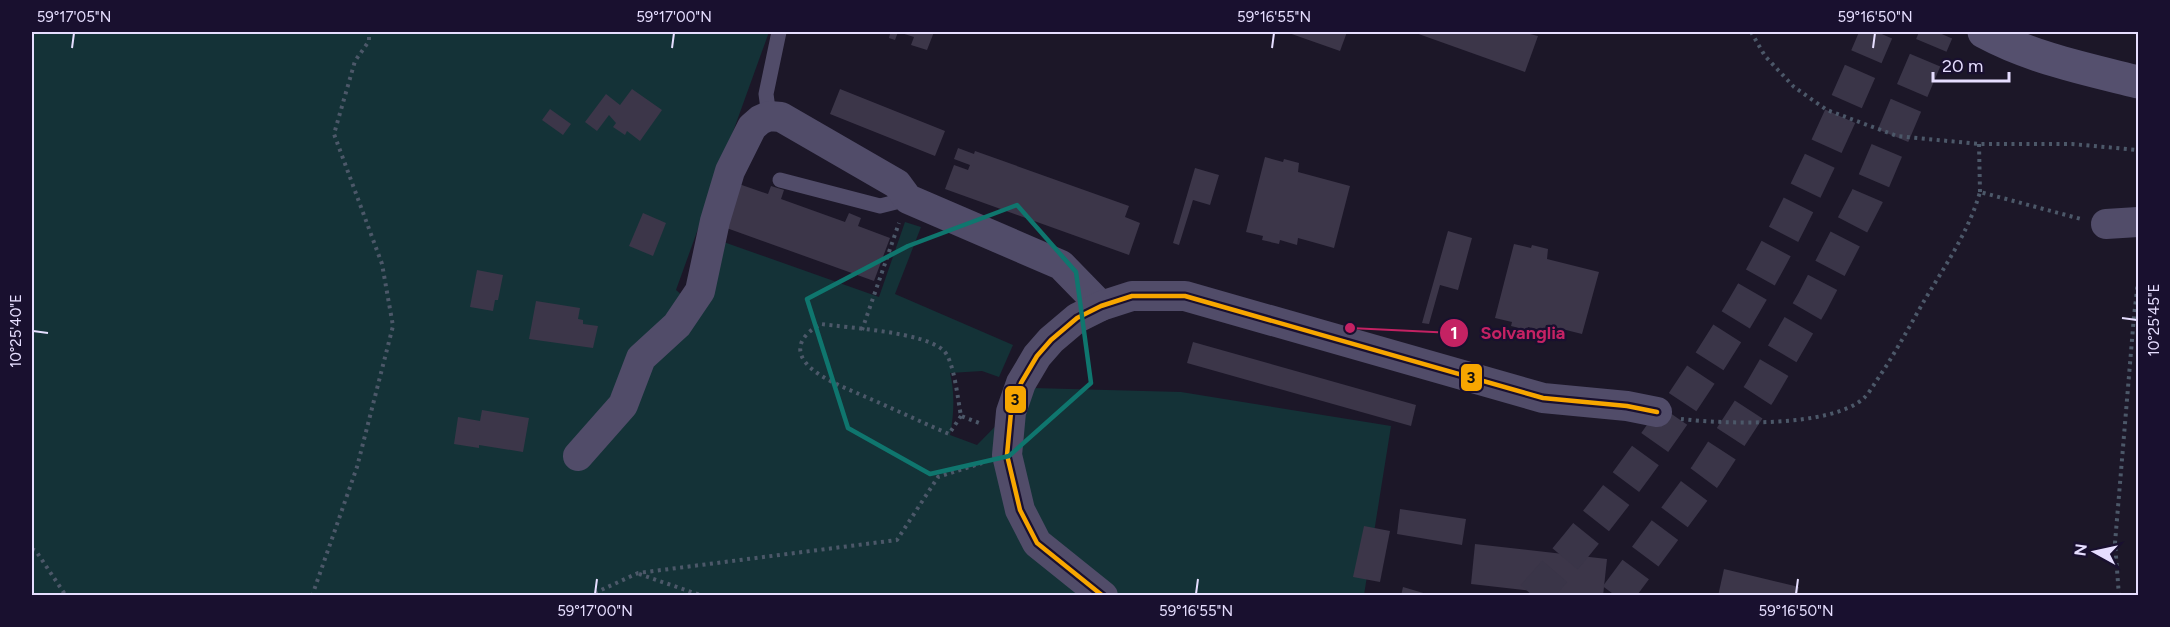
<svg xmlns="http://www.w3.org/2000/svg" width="2170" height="627" font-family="Figtree,sans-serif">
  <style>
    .green { fill: #143237 }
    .building { fill: #3c3649 }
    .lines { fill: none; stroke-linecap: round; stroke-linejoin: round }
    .primary-tunnel { stroke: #3a3548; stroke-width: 33; stroke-dasharray: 33 16; stroke-linecap: butt }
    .path { stroke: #4c5869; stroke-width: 4; stroke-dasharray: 3 4.5; stroke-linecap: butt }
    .service { stroke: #514c69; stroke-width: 15 }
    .minor { stroke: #514c69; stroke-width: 30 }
    .secondary { stroke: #55506e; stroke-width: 33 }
    .bus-1-casing { stroke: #19102f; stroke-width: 9 }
    .bus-1 { stroke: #f7a600; stroke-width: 4.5 }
    .marked { fill: none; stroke: #0f766e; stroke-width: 4.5; stroke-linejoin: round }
    .ticks { fill: none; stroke: #e6deff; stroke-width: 2 }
    .leader { fill: none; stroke: #c42263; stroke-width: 2 }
    .callout-dot { fill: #c42263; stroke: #19102f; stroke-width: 2 }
    .mark-label { font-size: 18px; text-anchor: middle; font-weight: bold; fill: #fff }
    .callout-label { font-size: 18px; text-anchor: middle; font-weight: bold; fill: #c42263; stroke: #19102f; stroke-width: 4.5; stroke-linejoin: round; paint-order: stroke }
    .line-badge { stroke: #19102f; stroke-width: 2 }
    .pale-badge-label { font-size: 16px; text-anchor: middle; font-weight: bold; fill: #111 }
    .neatline { fill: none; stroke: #e6deff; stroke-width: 2 }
    .ticks-label { font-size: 15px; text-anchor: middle; fill: #e6deff }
  </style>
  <rect width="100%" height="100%" fill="#1c1728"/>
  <!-- green -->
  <path class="green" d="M32,32H769L676,290L703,313L718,240L879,297L905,222L921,227L895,294L1013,345L999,377L982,371L950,373C955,393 954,415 950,435L977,445L1033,388L1181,392L1391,426L1364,595H32Z"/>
  <!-- building -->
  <g class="building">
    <polygon points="878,32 934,32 927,50 911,45 914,37 898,32 895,40 889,38 890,34"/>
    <polygon points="1286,32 1347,32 1340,51"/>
    <polygon points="1413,32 1522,32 1538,36 1525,72"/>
    <polygon points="632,89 662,110 640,141 627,131 625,135 613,127 616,123 609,115 597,131 585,122 606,94 620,105"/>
    <polygon points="840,89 945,131 935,156 830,114"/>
    <polygon points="550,109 571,124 563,135 542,120"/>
    <polygon points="958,148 974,154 975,151 1129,206 1125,217 1140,223 1129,255 945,189 954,165 968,170 970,165 954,159"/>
    <polygon points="1265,157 1283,162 1284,159 1299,163 1298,172 1350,186 1334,248 1298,238 1297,245 1280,240 1279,244 1262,240 1263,236 1246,232"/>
    <polygon points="1195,168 1219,175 1210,205 1193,200 1179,245 1173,243"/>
    <polygon points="736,183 768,194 771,186 784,190 781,199 845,222 849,213 861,218 858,226 890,238 874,281 721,226"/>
    <polygon points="643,213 666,223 653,256 629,246"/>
    <polygon points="1448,231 1472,238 1458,290 1440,285 1429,324 1422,323"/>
    <polygon points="1514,244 1531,248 1532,245 1548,249 1547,259 1599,272 1582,334 1546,325 1545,331 1528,327 1527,330 1511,326 1512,322 1495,318"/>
    <polygon points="477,270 503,275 498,300 495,300 493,311 470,307"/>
    <polygon points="536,301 580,308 578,319 583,320 583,324 598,326 593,348 529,339"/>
    <polygon points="1193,342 1416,405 1411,426 1187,363"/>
    <polygon points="482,410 529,418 523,452 479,445 479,448 454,444 458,417 480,421"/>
    <polygon points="1400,509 1466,519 1462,545 1397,534"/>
    <polygon points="1364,526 1390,531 1380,582 1353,577"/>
    <polygon points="1475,544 1607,559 1603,596 1577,596 1471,584"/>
    <polygon points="1724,569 1799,587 1797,596 1718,596"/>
    <polygon points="1403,587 1430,595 1430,596 1401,596"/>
  </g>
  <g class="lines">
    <!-- primary-tunnel -->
    <g class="primary-tunnel">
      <path d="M1533,596C1609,511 1675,418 1735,321C1791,229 1835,130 1877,32"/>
      <polyline points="1616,596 1706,475 1760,392 1813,301 1867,197 1937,32"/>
    </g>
    <!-- path -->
    <g class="path">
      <polyline points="1751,32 1765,56 1794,87 1827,110 1897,136 1979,144 2072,144 2138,150"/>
      <polyline points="1979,144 1980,192"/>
      <polyline points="862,330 899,223"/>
      <path d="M961,416L949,434C921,422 894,409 866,397C848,389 818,378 806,363C792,346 806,332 821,324C850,328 923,332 943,350C954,359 958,401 961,416L982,424"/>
      <path d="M1681,419C1724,424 1831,428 1864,398C1868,394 1872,388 1875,383C1893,357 1908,329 1924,301C1945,266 1969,231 1980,192L2081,219"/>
      <polyline points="32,549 36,551 66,596"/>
      <polyline points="639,574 703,596"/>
      <polyline points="312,596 357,467 393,326 382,264 334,134 355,61 369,41 369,32"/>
      <polyline points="588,596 638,573 897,540 938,477 982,463"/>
      <polyline points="2119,596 2115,543 2134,316 2138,282"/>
    </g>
    <!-- service -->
    <g class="service">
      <polyline points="769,116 766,94 779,32"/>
      <polyline points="780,180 880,206 908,199"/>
    </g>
    <!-- minor -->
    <g class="minor">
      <polyline points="2106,224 2138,222"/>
      <polyline points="578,456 623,405 641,358 677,325 700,291 715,221 730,171 752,127 760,120 769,116 781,117 897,184 908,199 1061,265 1101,306"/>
      <polyline points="1103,596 1037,543 1020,510 1007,455 1011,412 1021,383 1037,356 1051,340 1077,318 1101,306 1132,296 1185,296 1543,398 1627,406 1657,412"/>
    </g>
    <!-- secondary -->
    <path class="secondary" d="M1984,32C2032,58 2086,69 2138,82"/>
    <!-- bus-1 casing -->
    <g class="bus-1-casing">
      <polyline id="bus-1" points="1103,596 1037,543 1020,510 1007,455 1011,412 1021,383 1037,356 1051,340 1077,318 1101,306 1132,296 1185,296 1543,398 1627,406 1657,412"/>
    </g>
    <!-- bus-1 -->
    <use href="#bus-1" class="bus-1"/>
  </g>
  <!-- marked area -->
  <path class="marked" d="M1017,205L1076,272L1091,383L1009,456L930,474L848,428L807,299L908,246Z"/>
  <!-- ticks -->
  <path class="ticks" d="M72,48L74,33M672,48L674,33M1272,48L1274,33M1873,48L1875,33M2122,318L2137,320M33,331L48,333M595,594L597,579M1196,594L1198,579M1796,594L1798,579"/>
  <!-- callouts -->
  <path class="leader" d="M1350 328L1454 333"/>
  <g class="callout-dot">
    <circle cx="1350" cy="328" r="6"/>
    <circle cx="1454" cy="333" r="15"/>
  </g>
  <g class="mark-label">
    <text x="1454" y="339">1</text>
  </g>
  <g class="callout-label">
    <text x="1523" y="339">Solvanglia</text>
  </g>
  <g class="line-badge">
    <rect x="1460" y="363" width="23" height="29" rx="6" fill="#f7a600"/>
    <rect x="1004" y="385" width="23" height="29" rx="6" fill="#f7a600"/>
  </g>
  <g class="pale-badge-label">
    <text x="1471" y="383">3</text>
    <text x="1015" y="405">3</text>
  </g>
  <!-- border -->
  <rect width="2170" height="627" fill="none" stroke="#19102f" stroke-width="66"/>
  <!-- north arrow -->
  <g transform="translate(2095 552) rotate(278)" stroke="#19102f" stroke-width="4.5" paint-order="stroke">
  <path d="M0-4.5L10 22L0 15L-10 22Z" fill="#e6deff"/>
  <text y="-9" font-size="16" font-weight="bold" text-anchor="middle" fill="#e6deff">N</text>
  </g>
  <!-- scale -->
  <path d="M1933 72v9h76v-9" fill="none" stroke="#e6deff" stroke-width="3"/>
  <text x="1942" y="72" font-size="18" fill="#e6deff" stroke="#19102f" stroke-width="4.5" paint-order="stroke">20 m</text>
  <rect x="33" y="33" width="2104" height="561" class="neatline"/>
  <g class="ticks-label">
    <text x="74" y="22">59°17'05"N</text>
    <text x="674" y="22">59°17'00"N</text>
    <text x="1274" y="22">59°16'55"N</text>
    <text x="1875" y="22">59°16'50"N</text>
    <text transform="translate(2154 320) rotate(-90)" y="5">10°25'45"E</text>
    <text transform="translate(16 331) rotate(-90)" y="5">10°25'40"E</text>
    <text x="595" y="616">59°17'00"N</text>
    <text x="1196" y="616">59°16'55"N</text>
    <text x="1796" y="616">59°16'50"N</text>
  </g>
</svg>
